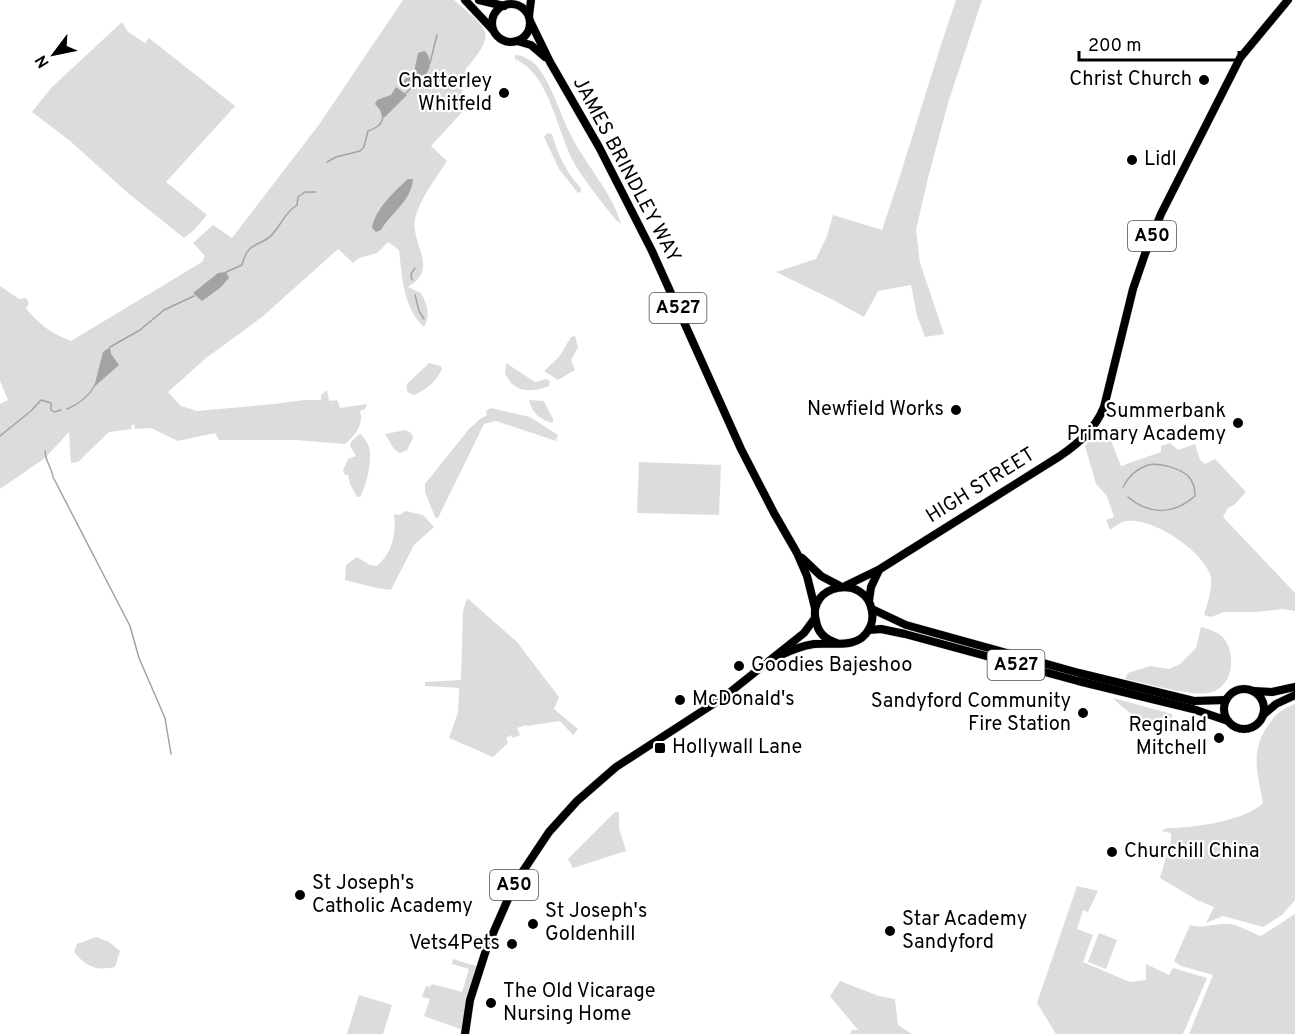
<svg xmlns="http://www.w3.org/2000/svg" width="1295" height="1034" font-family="Overpass,sans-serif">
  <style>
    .green { fill: #dcdcdc }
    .water { fill: #a3a3a3 }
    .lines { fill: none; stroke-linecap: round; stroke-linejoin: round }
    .stream { stroke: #a3a3a3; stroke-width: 1.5 }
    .primary-casing { stroke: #dbdbdb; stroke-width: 9 }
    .primary { stroke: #000; stroke-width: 8 }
    .poi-dot { fill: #000; stroke: #fff; stroke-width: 2 }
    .labels { text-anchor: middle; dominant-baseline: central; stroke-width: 4.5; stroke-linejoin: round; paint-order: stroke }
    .shield { fill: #fff; stroke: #4c4c4c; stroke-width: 1.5 }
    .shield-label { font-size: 18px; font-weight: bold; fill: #000 }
    .poi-label { font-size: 20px; fill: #000; stroke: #fff; text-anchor: start }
    .street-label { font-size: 20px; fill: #000; stroke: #fff }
  </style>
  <rect width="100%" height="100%" fill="#fff"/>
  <!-- green -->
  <g class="green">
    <path d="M403,0H454C489,31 498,31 465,70L467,72C462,83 460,97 466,108L431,146L447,161C436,178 422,196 416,215C407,242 442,267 408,287L421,293C427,305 431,313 424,327C403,308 402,276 399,250L388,242L377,253L359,258L353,263L338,249L262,317L206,358L168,392L181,406L197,411L274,404L304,400H321V395L327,390L329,401L337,400L340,408L367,404L365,409L360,411C364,424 355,436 345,444L295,440H219L215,433L178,441L151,428L135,429L134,424L131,426L132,429L109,432L78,462L71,463L69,432L45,458L0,489V404L8,400L0,381V286L19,299L26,298L29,303L26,309C42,326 49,332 71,341L202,262L205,256L193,243L213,225L232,238L318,126Z"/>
    <path d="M956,0H982L948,103L928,178L916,230L920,263L944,334L925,337L917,316L911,285L878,291L864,317L833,300L776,272L816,259L827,236L833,215L882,230C908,154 930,76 956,0Z"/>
    <polygon points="122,22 128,32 145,43 149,38 235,106 166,182 207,215 193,231 184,238 128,193 69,140 32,112 51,88"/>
    <path d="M515,55C522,55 531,60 536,65C552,83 561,118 573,139C588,168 612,192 621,224L616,220C601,201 586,183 574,163C557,132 550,74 515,59Z"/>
    <path d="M547,133L552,134C557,153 567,174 581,188V192L578,193L559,169L544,137Z"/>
    <polygon points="575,336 578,347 571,360 575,370 558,380 544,371 559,357 571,337"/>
    <path d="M429,363L441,366L442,369C436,382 427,389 414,395C407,393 406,391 407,384Z"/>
    <path d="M506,363L535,382L546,379L550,381L549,386C541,390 523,393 515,386C511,384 508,378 505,374Z"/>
    <path d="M529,400L544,401L553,419V423C540,420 532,413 529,400Z"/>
    <polygon points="491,408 530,417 558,435 556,441 496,421 484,424 438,518 435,517 425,492 425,484 469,429 480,419 487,415 486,411"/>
    <polygon points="406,430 412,434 413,438 407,450 400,453 394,449 385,434"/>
    <path d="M1098,430L1108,433L1121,466L1161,452V446L1170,443L1178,450L1195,444L1200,460L1205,464L1215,459L1246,492L1234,505L1228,508L1223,517L1295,593V611L1283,609L1256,612H1224L1211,617L1204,615C1207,604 1214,587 1210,574C1200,549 1149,514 1122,522C1118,524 1114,527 1110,530L1106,520L1114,517L1107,496L1096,484L1085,446Z"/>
    <path d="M359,434L362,435C364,439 368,443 369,447C373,459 366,487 360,497H357L350,484L348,475H345L343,470L348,459L356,456L350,446L351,442Z"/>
    <polygon points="639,462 721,465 719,515 637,513"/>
    <path d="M405,511L423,515L434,527L414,545L391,590L377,588L345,580L346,565L357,557L370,565L377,566C393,552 396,534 394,514L400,515Z"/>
    <polygon points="467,598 517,642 559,697 554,709 578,729 573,735 560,721 527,726 526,725 517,728 520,735 513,738 512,735 506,738 508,743 493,757 449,738 458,712 459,688 425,686 425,682 461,680 463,611"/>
    <path d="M1201,627C1210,630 1220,632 1225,640C1236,657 1233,685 1212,692C1194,698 1146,683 1125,679L1128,673L1150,666L1169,669L1180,664L1196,648Z"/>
    <path d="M1113,698L1172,714L1173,724L1179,733C1149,726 1134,719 1113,698Z"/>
    <path d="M1295,704V900L1282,915L1263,927L1223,916L1206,923L1214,907L1197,900L1160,878L1171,841V833L1161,831L1167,828C1193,828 1245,821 1263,803C1257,771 1249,748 1272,720C1278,712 1286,707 1295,704Z"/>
    <polygon points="615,812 619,812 619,828 626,851 573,868 568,859"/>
    <polygon points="1077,886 1098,891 1088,912 1083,910 1077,929 1093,935 1083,962 1130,982 1146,980 1146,964 1169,975 1173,968 1207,978 1183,1034 1056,1034 1037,1003"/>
    <path d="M1295,914V1034H1189L1213,975L1181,966L1174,961L1190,925C1202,929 1211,924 1224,924C1237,923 1249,932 1261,936Z"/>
    <polygon points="1099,933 1117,940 1106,969 1088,962"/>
    <path d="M96,937L109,942L120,951L115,967C95,971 87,967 74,952L77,944Z"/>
    <polygon points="453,959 479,967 463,1030 424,1016 430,999 422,997 426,986 430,987 432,984 462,992 469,969 452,964"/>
    <polygon points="840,981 879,996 895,999 898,1025 912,1034 850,1034 852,1030 858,1030 830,996"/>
    <polygon points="359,995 392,1005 383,1034 347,1034"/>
  </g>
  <!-- water -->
  <g class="water">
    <path d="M425,51C438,66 423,80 410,89L402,82L414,72L418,53Z"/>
    <polygon points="396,87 407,95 385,117 382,117 380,110 375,104 377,100 391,95"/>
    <path d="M408,179H413C412,200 391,213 381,230L376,232L372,228C375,209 395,191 408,179Z"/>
    <polygon points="226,272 229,278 220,288 202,301 193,293 218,273"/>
    <polygon points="110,347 111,354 119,365 94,387 103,352"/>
  </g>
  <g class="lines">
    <!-- stream -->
    <g class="stream">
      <polyline points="430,63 437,35"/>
      <polyline points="406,93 410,89"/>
      <path d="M327,162L336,157L360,151L364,147L368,131C376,128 381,126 383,117"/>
      <path d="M226,272L242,265C248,238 264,248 275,231C284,220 284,214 297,205L298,197L305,192H316"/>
      <polyline points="412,280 411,274 415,268"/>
      <polyline points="415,295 419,311 424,319"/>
      <polyline points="110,347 140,330 164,310 194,296"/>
      <path d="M67,409C79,404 89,396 95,385"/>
      <polyline points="0,436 31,411 41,400 51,403 51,410 54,412 61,410"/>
      <path d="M45,451C45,461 52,468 53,477L130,626L139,658L165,718L171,754"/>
      <path d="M1123,487C1128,477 1136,469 1148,465C1159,462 1182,469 1189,477C1194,483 1195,489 1195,496C1175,514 1150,516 1128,497"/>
    </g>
    <!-- primary casing -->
    <g class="primary-casing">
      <g id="primary">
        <polyline points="465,0 493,30"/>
        <polyline points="479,0 504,6"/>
        <circle cx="511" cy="23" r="19"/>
        <polyline points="529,16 531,0"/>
        <polyline points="530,21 550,62 599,147 652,251 741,449 774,513 797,553 807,576 815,608"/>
        <polyline points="517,41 531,45 545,57"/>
        <polyline points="802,558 821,576 840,586"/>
        <path d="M845,586L880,569L1060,456C1079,443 1095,429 1104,407L1133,289L1145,254L1161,214L1240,58L1288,0"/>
        <polyline points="869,601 871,587 879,570"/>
        <polyline points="872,609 906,625 1079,673 1194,701 1226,700"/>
        <polyline points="869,630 881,629 905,634 1078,681 1193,709 1228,721"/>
        <path d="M779,656C791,650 801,646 814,644C833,642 858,650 869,629C872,624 873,617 872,611C866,573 806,584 816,621C818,633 826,640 837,643"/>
        <circle cx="1244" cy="709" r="20"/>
        <polyline points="1254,691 1272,692 1295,687"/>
        <polyline points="1263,715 1276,704 1295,695"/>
        <polyline points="465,1034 470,1000 487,947 515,883 549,832 577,801 616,767 724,697 804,633 815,618"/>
      </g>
    </g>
    <!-- primary -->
    <use href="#primary" class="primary"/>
  </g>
  <!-- markers -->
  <g class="poi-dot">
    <circle cx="1204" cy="80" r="6"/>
    <circle cx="504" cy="93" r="6"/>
    <circle cx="1132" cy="160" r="6"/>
    <circle cx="956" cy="410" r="6"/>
    <circle cx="1238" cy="423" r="6"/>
    <circle cx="739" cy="666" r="6"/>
    <circle cx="680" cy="700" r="6"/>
    <circle cx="1083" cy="713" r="6"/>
    <circle cx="1219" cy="738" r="6"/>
    <rect x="654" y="742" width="12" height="12" rx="3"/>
    <circle cx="1112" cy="852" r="6"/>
    <circle cx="300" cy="895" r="6"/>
    <circle cx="533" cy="924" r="6"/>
    <circle cx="890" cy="931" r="6"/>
    <circle cx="512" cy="944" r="6"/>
    <circle cx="491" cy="1003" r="6"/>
  </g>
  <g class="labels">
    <!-- shield labels -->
    <g class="shield">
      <rect x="1128" y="221" width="48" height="30" rx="4.5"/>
      <rect x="649.5" y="293" width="57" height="30" rx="4.5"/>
      <rect x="987.5" y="650" width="57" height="30" rx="4.5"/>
      <rect x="490" y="870" width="48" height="30" rx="4.5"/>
    </g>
    <g class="shield-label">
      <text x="1152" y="236">A50</text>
      <text x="678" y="308">A527</text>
      <text x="1016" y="665">A527</text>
      <text x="514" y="885">A50</text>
    </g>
    <!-- poi labels -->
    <g class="poi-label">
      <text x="1192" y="80" text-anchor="end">Christ Church</text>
      <text x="492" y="82" text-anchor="end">Chatterley<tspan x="492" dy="23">Whitfeld</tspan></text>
      <text x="1144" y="160">Lidl</text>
      <text x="944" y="410" text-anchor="end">Newfield Works</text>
      <text x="1226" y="412" text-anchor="end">Summerbank<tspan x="1226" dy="23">Primary Academy</tspan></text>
      <text x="751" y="666">Goodies Bajeshoo</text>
      <text x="692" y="700">McDonald's</text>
      <text x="1071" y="702" text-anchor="end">Sandyford Community<tspan x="1071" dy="23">Fire Station</tspan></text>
      <text x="1207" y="726" text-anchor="end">Reginald<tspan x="1207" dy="23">Mitchell</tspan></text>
      <text x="672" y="748">Hollywall Lane</text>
      <text x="1124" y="852">Churchill China</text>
      <text x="312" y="884">St Joseph's<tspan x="312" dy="23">Catholic Academy</tspan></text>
      <text x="545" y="912">St Joseph's<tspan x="545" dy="23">Goldenhill</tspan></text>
      <text x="902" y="920">Star Academy<tspan x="902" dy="23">Sandyford</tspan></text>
      <text x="500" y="944" text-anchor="end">Vets4Pets</text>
      <text x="503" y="992">The Old Vicarage<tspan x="503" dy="23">Nursing Home</tspan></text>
    </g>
    <!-- street labels -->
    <g class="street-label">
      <text transform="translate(626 170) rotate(62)">JAMES BRINDLEY WAY</text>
      <text transform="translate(981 486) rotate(-32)">HIGH STREET</text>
    </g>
  </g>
  <!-- north arrow -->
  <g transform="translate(54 54) rotate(238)" stroke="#ffffff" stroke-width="4.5" paint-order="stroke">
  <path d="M0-4.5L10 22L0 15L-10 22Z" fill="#000000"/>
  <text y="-9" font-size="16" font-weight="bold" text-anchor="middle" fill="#000000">N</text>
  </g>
  <!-- scale -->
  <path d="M1079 51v9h160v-9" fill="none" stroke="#000000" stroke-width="3"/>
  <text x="1088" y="51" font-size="18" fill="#000000" stroke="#ffffff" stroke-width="4.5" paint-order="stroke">200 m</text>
</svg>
